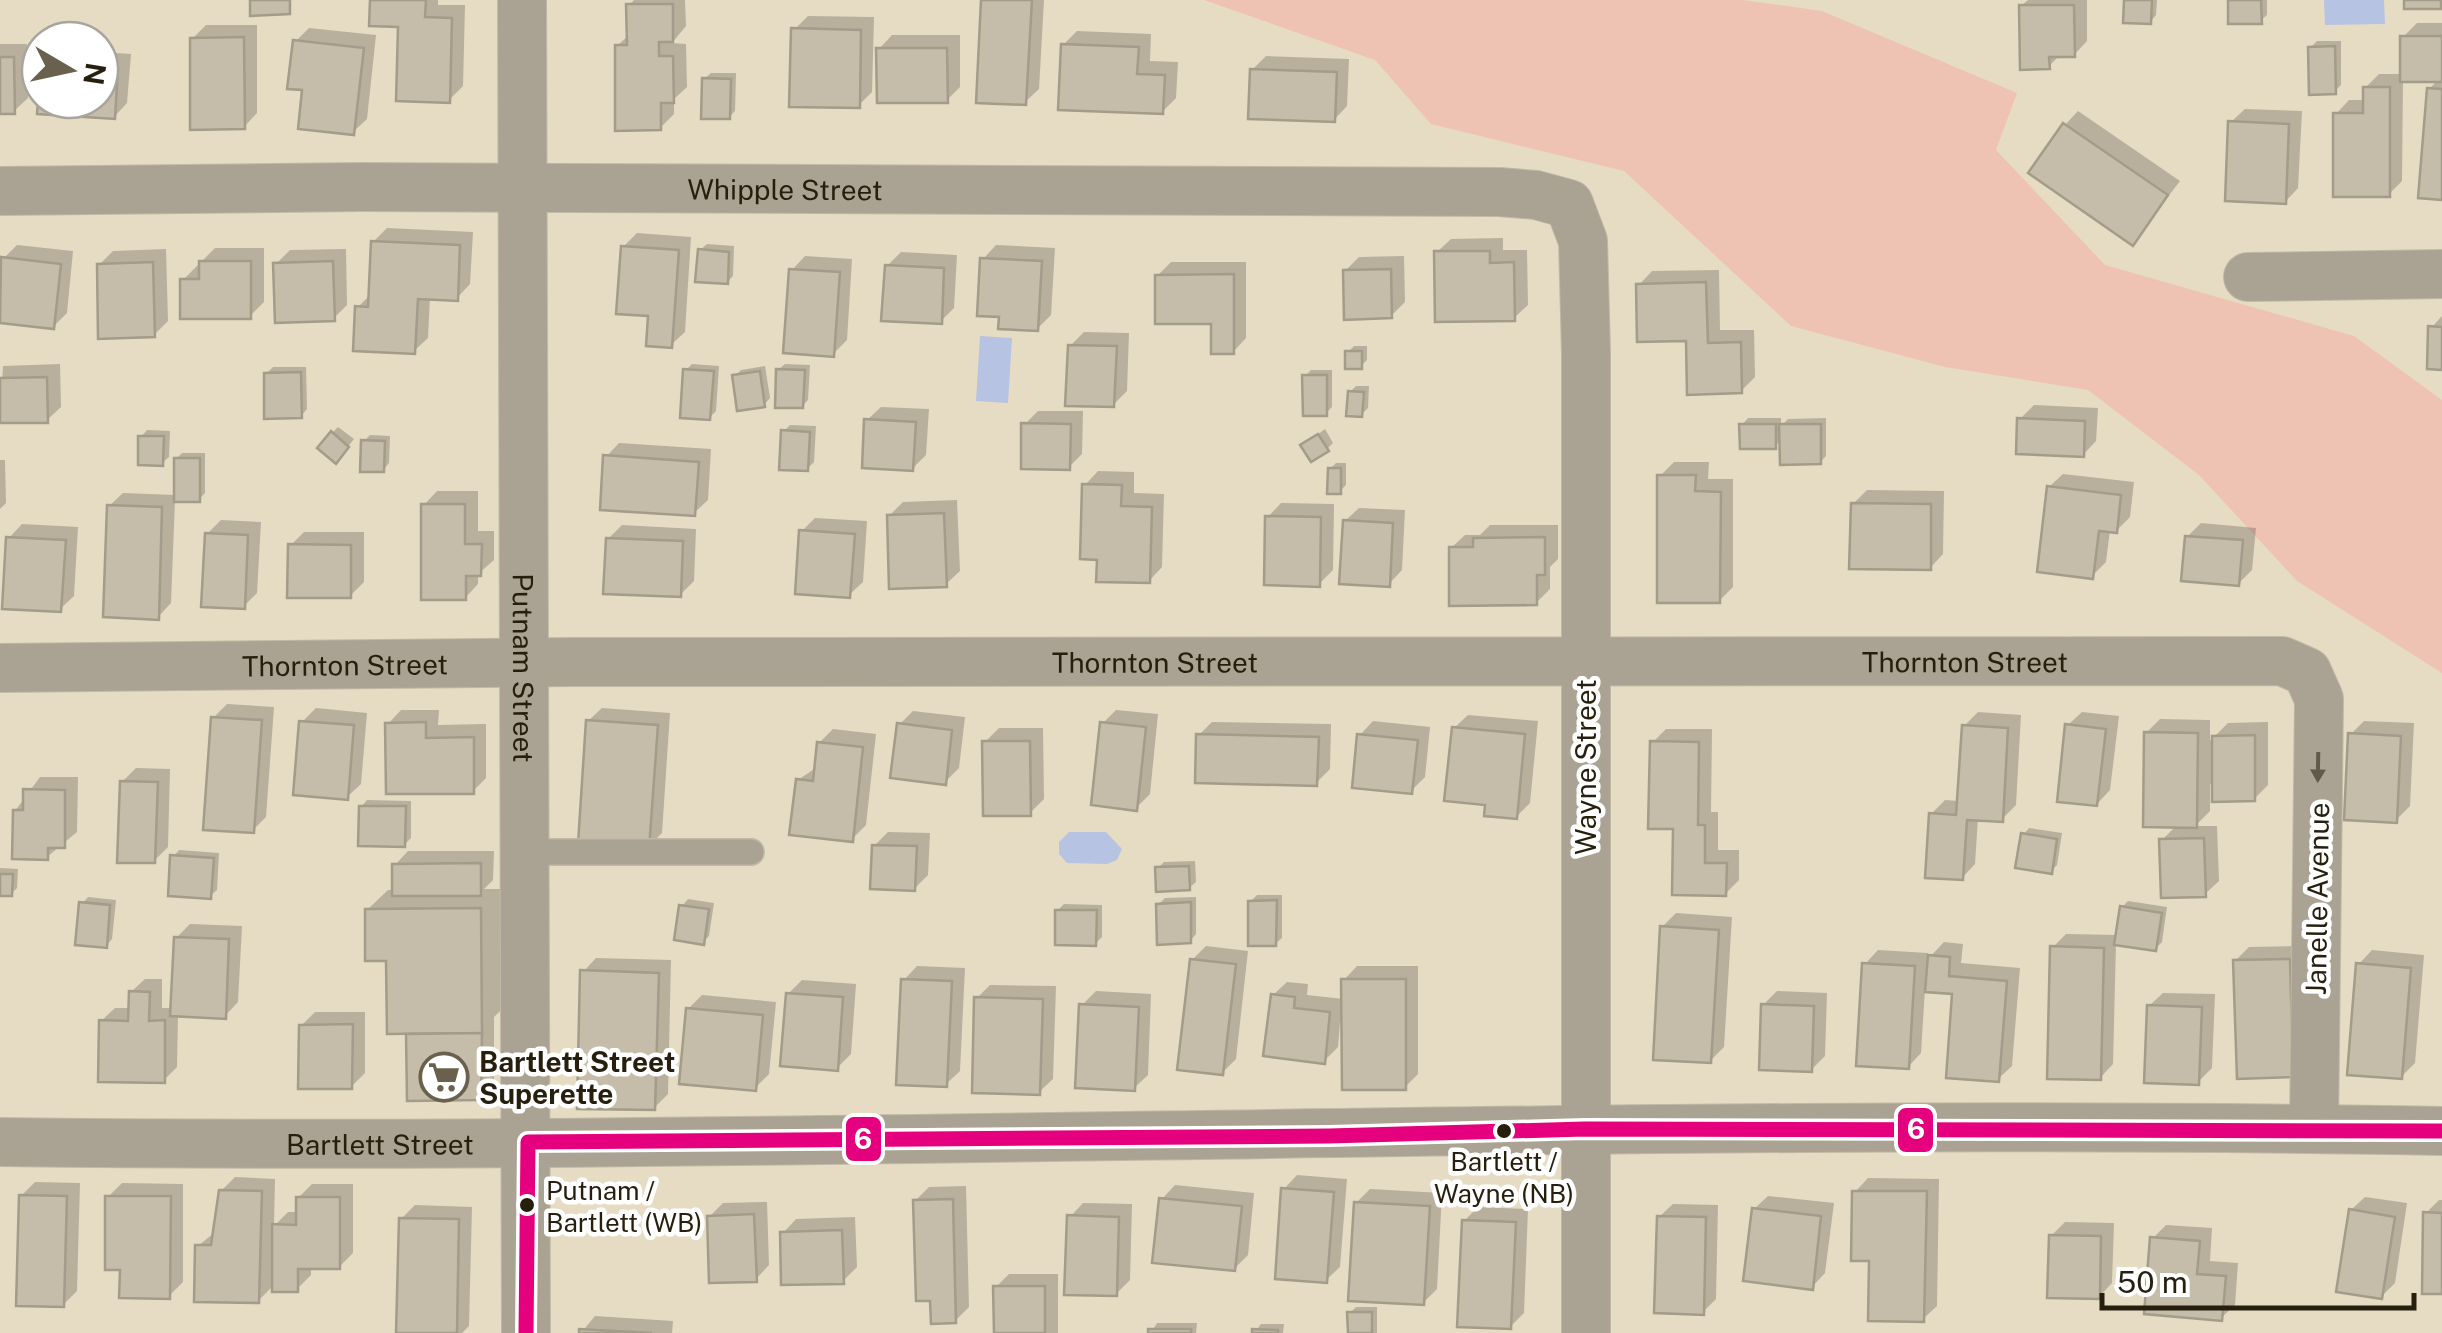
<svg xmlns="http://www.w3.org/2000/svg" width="2442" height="1333" font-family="'Public Sans',sans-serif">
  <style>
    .green { fill: #efc3b3 }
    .water { fill: #b6c3e2 }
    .shadow { fill: #0003 }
    .building { fill: #c5bda9; stroke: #a39c88; stroke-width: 2.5 }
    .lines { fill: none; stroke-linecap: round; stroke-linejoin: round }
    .lane-casing { stroke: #c1b8a5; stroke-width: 28 }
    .street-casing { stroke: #c1b8a5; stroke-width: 50 }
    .lane { stroke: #aaa393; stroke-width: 25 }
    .street { stroke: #aaa393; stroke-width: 48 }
    .bus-1-casing { stroke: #fff; stroke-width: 22 }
    .bus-1 { stroke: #e5007d; stroke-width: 15 }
    .oneway { fill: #615a4a }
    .bus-dot { fill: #261f0e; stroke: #fff; stroke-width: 4 }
    .labels { text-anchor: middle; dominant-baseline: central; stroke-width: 9; stroke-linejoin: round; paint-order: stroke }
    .bus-label { font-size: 26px; fill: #261f0e; stroke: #fff }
    .street-label { font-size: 28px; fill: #261f0e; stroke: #fff }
    .poi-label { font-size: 28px; font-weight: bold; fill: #261f0e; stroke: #fff; text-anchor: start }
    .line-badge { stroke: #fff; stroke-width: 4 }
    .badge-label { font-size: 28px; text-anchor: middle; font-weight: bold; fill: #fff }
  </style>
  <rect width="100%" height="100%" fill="#e6dcc3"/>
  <!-- green -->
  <polygon class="green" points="1204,0 1743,0 1822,11 2017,93 1996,150 2105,265 2354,336 2442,400 2442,673 2297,581 2199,475 2088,390 1945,367 1791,326 1624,171 1431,124 1375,60"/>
  <!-- water -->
  <g class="water">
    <polygon points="2324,0 2384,0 2385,24 2325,25"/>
    <polygon points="980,336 1012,338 1008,403 976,401"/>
    <polygon points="1069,832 1106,832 1122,849 1117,860 1107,864 1067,863 1059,854 1059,842"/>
  </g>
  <!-- shadow -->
  <g class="shadow">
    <polygon points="373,0 438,0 438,5 465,5 463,86 449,100 401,24"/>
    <polygon points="634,0 685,0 686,26 672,43 686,44 687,87 674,99 674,114 660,128 617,46 629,35 629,5"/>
    <polygon points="984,0 1044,0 1039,89 1025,102"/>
    <polygon points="2028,0 2087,0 2087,41 2074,55 2060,55 2048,67 2021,6"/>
    <polygon points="2126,0 2157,0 2156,15 2150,22"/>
    <polygon points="2230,0 2267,0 2267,15 2260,21"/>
    <polygon points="808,16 874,17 872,92 859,105 794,30"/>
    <polygon points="2417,23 2442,23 2442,197 2429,89 2438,80 2403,79 2402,181 2389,194 2336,114 2349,100 2365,100 2365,88 2379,74 2403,74 2403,37"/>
    <polygon points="206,25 257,25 257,113 244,127 192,39"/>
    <polygon points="309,28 376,35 367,119 353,132 305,88 295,42"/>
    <polygon points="1077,31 1151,34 1150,61 1178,62 1176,98 1162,112 1063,45"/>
    <polygon points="892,35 960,35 960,87 947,100 879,49"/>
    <polygon points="2317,41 2341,41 2341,85 2335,91 2310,48"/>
    <polygon points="0,44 27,44 28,98 14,111 0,111"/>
    <polygon points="100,52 131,54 127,103 114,117 41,100 100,100"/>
    <polygon points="1266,56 1349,59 1347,106 1334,120 1252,70"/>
    <polygon points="711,73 736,73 735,111 729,117 704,79"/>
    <polygon points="2245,109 2302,111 2298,188 2285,202 2231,122"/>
    <polygon points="2078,111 2180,181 2133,242 2065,125"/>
    <polygon points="387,228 473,232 470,284 457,298 430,297 428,338 414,351 358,307 371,294 373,242"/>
    <polygon points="637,233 691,237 685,332 671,345 623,247"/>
    <polygon points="1503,238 1503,250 1527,250 1528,305 1514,318 1437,252 1451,239"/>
    <polygon points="707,244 734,246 733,276 727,282 700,250"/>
    <polygon points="17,245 73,251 67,313 53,327 0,320 4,258"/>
    <polygon points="996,245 1055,248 1051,315 1037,329 1002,314 983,259"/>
    <polygon points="215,248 264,248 264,302 250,316 183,280"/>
    <polygon points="166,249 168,321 154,335 99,265 113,251"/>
    <polygon points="346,249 347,305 334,318 276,264 290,250"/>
    <polygon points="901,252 957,255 954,308 941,321 887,266"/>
    <polygon points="805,256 852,259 847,340 833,354 792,270"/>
    <polygon points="1404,256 1405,302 1391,316 1345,271 1359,257"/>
    <polygon points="1171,262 1246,262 1246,338 1233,352 1214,321 1157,276"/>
    <polygon points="1719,270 1720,330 1754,330 1755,377 1741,391 1639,285 1652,271"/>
    <polygon points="2442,316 2442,367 2431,328"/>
    <polygon points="1084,332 1129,333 1127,391 1113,405 1070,346"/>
    <polygon points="1354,346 1367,346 1367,360 1361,366 1348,352"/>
    <polygon points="60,364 61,407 47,420 0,421 3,366"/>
    <polygon points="692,364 719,366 716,411 709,418 686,370"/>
    <polygon points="785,364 810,365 808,400 802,406 778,370"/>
    <polygon points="765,366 770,398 764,405 735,376 741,370"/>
    <polygon points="273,367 306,367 307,409 301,416 266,374"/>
    <polygon points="1311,370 1332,370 1332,407 1326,413 1305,376"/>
    <polygon points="1356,386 1369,386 1368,408 1362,414 1350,392"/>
    <polygon points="2034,405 2098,408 2096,441 2083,455 2020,419"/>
    <polygon points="881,407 929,409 926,455 912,469 867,420"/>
    <polygon points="1038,411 1083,411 1082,454 1069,467 1024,425"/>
    <polygon points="1748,418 1781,418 1781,426 1788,419 1826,418 1826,456 1820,462 1782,439 1775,446 1742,425"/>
    <polygon points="790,425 816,426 814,462 807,469 784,431"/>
    <polygon points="338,427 354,439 342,454 332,433"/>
    <polygon points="1325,429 1333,443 1327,449 1304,445"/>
    <polygon points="147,430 170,431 169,457 162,463 141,437"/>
    <polygon points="370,435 390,436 389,463 383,470 364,441"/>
    <polygon points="619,443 711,449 708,500 694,513 606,457"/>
    <polygon points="182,453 205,453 205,493 199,499 175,500 171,603 158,617 109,506 123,493 176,495 176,459"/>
    <polygon points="0,460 5,460 6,503 0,509"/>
    <polygon points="1674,462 1709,462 1708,479 1733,479 1733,587 1719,601 1660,476"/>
    <polygon points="1336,463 1346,463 1346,485 1340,491 1330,469"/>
    <polygon points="1098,471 1134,472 1134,493 1164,494 1162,567 1149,581 1100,558 1085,485"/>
    <polygon points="2063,474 2134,482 2130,517 2117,530 2110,530 2106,562 2092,576 2049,487"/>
    <polygon points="1867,490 1944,491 1943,554 1930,568 1853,504"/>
    <polygon points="437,491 478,491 478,531 494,531 494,560 478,574 478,584 465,598 424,505"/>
    <polygon points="957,500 960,571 946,584 889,516 903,502"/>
    <polygon points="1281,503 1334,504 1333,570 1319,584 1268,517"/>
    <polygon points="1359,508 1405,510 1402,570 1389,584 1345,521"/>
    <polygon points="815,518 867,521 863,582 849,595 802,531"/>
    <polygon points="221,520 261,522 257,593 244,606 207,534"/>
    <polygon points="2201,523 2256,528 2252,570 2238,584 2187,537"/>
    <polygon points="22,524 78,527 74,596 60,609 9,538"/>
    <polygon points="622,525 696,529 694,581 680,595 608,539"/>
    <polygon points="1490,525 1558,525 1558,559 1550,567 1550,589 1536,603 1451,548 1465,535 1480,535"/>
    <polygon points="304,532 364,532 364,582 350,596 290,546"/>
    <polygon points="227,704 274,707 266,817 253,830 213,718"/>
    <polygon points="316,708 367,713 361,784 347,797 302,722"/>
    <polygon points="602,708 670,713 662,833 648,847 588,721"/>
    <polygon points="401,710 439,710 438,725 486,724 486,778 473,791 388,724"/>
    <polygon points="1116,710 1158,714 1150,794 1136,808 1103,723"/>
    <polygon points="913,711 965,717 959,768 945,782 899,725"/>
    <polygon points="1978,712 2021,715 2016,805 2002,819 1978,818 1975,864 1962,878 1931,814 1945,800 1959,801 1964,726"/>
    <polygon points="2082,712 2119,716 2110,790 2097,804 2068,725"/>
    <polygon points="1468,715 1538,721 1530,803 1516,817 1488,803 1454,728"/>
    <polygon points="2160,719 2210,720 2210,741 2228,723 2268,722 2268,785 2254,799 2210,784 2210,811 2195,826 2217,826 2219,881 2205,894 2162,840 2177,825 2146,733"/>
    <polygon points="1373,721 1430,727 1425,777 1411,791 1360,735"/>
    <polygon points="2364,721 2414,723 2410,806 2396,820 2351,734"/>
    <polygon points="1212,722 1331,724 1330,769 1316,783 1199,735"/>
    <polygon points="999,728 1043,728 1044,799 1030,813 985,742"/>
    <polygon points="833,729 876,734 866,825 852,839 798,780 817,767 819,743"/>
    <polygon points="1666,729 1712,729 1711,812 1718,812 1718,850 1739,850 1739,880 1725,894 1675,827 1652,743"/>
    <polygon points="136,768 170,769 168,847 154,861 122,782"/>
    <polygon points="40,777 78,777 77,832 47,857 15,811"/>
    <polygon points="367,800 411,801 411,838 404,845 361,807"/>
    <polygon points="2029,828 2062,833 2057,865 2051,871 2023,835"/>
    <polygon points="888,832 930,833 928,875 914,889 874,846"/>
    <polygon points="179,850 219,853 217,890 210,896 173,857"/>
    <polygon points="408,851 494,851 493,880 484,889 500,889 501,1010 494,1017 494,1084 480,1097 409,1035 412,1031 388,958 367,910 388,890 395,890 395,865"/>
    <polygon points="1195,861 1196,882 1189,888 1158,868 1164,862"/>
    <polygon points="0,868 18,869 17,888 11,894 0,893"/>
    <polygon points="1257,895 1282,895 1282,938 1275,944 1250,902"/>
    <polygon points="88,897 116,900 112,939 106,946 82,904"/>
    <polygon points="1196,897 1196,934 1190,941 1158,905 1165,898"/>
    <polygon points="688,899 714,903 709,936 703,942 682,906"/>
    <polygon points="2128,901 2167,907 2162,942 2155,949 2116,943 2113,1064 2100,1078 2052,948 2066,934 2118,935 2122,907"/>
    <polygon points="1064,904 1102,905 1102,937 1095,944 1057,911"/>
    <polygon points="1676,913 1732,917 1724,1047 1710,1061 1662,927"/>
    <polygon points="190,924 242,926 238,1002 225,1016 178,1014 177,1067 164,1080 101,1021 115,1008 131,1008 131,992 145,979 162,979 162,1008 173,1008 176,938"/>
    <polygon points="1944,942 1963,944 1961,963 2020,968 2012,1066 1998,1079 1955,992 1925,989 1921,1053 1908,1067 1865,964 1878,950 1928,953 1927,960"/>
    <polygon points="1206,946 1248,951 1236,1059 1222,1073 1192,960"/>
    <polygon points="2303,946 2306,1061 2235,961 2249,947"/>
    <polygon points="2372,950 2424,955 2415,1063 2401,1077 2359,964"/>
    <polygon points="596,958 671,960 668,1094 654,1108 583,972"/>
    <polygon points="917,966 965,968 960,1071 946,1084 904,980"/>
    <polygon points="1357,966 1418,966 1418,1074 1405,1087 1344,1023 1340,1022 1338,1047 1324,1061 1273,995 1287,982 1308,984 1307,995 1344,999 1344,980"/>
    <polygon points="802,980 856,984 851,1054 837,1068 788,994"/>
    <polygon points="990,985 1056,986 1053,1079 1039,1092 977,998"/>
    <polygon points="1096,991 1151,994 1148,1075 1134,1088 1082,1005"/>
    <polygon points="1777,991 1827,993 1825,1056 1811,1070 1763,1005"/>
    <polygon points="2163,993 2215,994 2212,1068 2198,1082 2149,1006"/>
    <polygon points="702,995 776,1002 769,1074 755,1088 688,1009"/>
    <polygon points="315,1012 365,1012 365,1073 351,1087 301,1026"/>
    <polygon points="1297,1175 1347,1179 1340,1267 1326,1280 1284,1189"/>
    <polygon points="235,1177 275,1179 274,1226 288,1212 298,1212 298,1198 312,1184 353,1184 353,1253 339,1267 311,1267 311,1275 297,1289 274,1285 258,1301 198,1246 215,1232 221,1191"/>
    <polygon points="1868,1178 1939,1179 1937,1306 1923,1319 1872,1258 1855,1192"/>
    <polygon points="35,1182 80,1183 77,1291 63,1305 21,1196"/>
    <polygon points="122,1183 183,1184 183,1282 169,1296 122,1267 108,1197"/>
    <polygon points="1175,1185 1254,1193 1248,1255 1234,1269 1162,1199"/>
    <polygon points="966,1186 969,1307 955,1321 915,1201 929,1187"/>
    <polygon points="1370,1189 1442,1193 1437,1289 1423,1303 1356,1203"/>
    <polygon points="1768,1196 1834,1203 1825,1273 1812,1287 1754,1209"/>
    <polygon points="2365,1197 2407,1203 2395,1283 2381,1297 2351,1210"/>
    <polygon points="2439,1200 2442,1200 2442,1291 2426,1213"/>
    <polygon points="767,1202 769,1265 756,1279 709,1217 723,1203"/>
    <polygon points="1083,1203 1132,1204 1130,1280 1116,1294 1070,1217"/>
    <polygon points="1673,1204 1718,1205 1716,1299 1703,1312 1659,1217"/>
    <polygon points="415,1205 472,1207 469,1326 462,1333 398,1333 401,1219"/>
    <polygon points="1478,1207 1528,1209 1524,1313 1510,1327 1464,1221"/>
    <polygon points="855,1217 857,1267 843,1281 783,1233 796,1219"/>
    <polygon points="2065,1222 2114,1223 2112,1283 2099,1297 2051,1236"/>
    <polygon points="2166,1225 2212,1228 2210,1261 2238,1263 2235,1305 2221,1318 2153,1238"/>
    <polygon points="1009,1274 1058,1274 1058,1333 996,1333 996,1287"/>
    <polygon points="1356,1307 1377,1307 1377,1333 1350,1333 1350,1313"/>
    <polygon points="595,1316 673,1321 672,1333 581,1333"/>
    <polygon points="1157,1323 1197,1323 1196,1333 1151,1333"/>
    <polygon points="1261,1324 1284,1324 1283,1333 1254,1333"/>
  </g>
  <!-- building -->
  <g class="building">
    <polygon points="250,0 290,0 290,14 250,16"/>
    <polygon points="370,0 426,0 425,17 452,18 450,103 396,101 398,27 369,26"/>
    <polygon points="981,0 1032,0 1026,105 976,103"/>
    <polygon points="2124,0 2152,0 2151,24 2123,23"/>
    <polygon points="2228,0 2261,0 2262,24 2228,24"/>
    <rect x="2404" y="0" width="37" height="9"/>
    <polygon points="626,4 673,4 673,42 659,42 659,56 673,56 674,103 661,103 661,130 615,131 615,45 627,45"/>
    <polygon points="2019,5 2074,5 2075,57 2049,57 2050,69 2020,70"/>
    <polygon points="791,28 861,30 860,108 789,107"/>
    <rect x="2400" y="36" width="42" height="46"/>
    <polygon points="244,37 245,129 190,130 190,38"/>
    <polygon points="293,40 364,48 354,135 298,129 302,90 287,89"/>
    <polygon points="1061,44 1139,47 1137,74 1165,75 1163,114 1058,110"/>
    <polygon points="2335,46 2336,94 2309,95 2308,47"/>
    <polygon points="876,48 947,48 948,103 877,103"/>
    <polygon points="0,57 14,57 15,114 0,114"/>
    <polygon points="100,65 118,67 115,119 37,114 40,73 40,100 100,100"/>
    <polygon points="1250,69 1337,72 1335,122 1248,119"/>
    <polygon points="702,78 731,79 730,119 701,119"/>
    <polygon points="2363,87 2390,87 2390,197 2333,197 2333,113 2363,113"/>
    <polygon points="2427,88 2442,89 2442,200 2418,198"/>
    <polygon points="2228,121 2289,124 2286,204 2225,201"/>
    <polygon points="2063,123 2168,195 2133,246 2028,173"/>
    <polygon points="371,241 460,245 458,301 418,299 415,354 353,351 355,306 368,307"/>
    <polygon points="621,246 679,250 672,348 646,346 648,316 616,314"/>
    <polygon points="698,249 729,252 728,284 695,282"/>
    <polygon points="1434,251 1490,251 1490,263 1514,262 1515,321 1435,322"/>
    <polygon points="1,257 61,264 54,329 0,323"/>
    <polygon points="980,258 1042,261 1038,331 998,329 999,317 977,316"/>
    <polygon points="199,261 251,261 251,319 180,319 180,279 199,279"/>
    <polygon points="333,261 335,321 275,323 273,263"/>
    <polygon points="153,262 155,337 98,339 97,264"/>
    <polygon points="885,265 944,268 942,324 881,321"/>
    <polygon points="789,269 840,272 834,357 783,353"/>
    <polygon points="1391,269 1392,318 1344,320 1343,270"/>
    <polygon points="1234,274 1234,354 1211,354 1211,324 1155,324 1155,275"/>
    <polygon points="1706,282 1708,343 1741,342 1742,393 1687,395 1686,341 1637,342 1636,284"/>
    <polygon points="2428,326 2442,327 2442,370 2427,369"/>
    <polygon points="1068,345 1117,346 1114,407 1065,406"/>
    <rect x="1345" y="351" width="17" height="18"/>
    <polygon points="683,369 714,371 710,420 680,418"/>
    <polygon points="776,369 805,370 803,408 775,408"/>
    <polygon points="760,371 765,407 737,411 732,375"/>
    <polygon points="301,372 302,418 264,419 264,373"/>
    <polygon points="1302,375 1327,375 1327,416 1303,416"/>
    <polygon points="47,377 48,423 0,423 0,378"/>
    <polygon points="1348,391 1364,392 1362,417 1346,416"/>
    <polygon points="2017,418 2085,421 2084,457 2016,454"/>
    <polygon points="864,419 916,422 913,471 862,468"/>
    <polygon points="1021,423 1071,424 1070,470 1021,469"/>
    <polygon points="1739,424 1776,424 1776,449 1740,449"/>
    <polygon points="1779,424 1821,424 1821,464 1780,465"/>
    <polygon points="781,430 810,432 808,471 779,470"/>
    <polygon points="331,431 349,447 336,464 317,448"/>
    <polygon points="1318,434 1329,451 1311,462 1300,445"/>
    <polygon points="138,436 164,436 163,466 138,465"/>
    <polygon points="361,440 385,441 384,472 360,472"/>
    <polygon points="603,455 699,462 695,516 600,510"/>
    <rect x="174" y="458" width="26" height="44"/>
    <polygon points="1328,468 1341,468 1341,494 1327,494"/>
    <polygon points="1657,475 1696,475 1695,491 1721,492 1720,603 1657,603"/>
    <polygon points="1082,484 1122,485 1121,506 1152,507 1150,583 1096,582 1097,560 1080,559"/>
    <polygon points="2047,486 2121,495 2117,533 2099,531 2093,579 2037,572"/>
    <polygon points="1851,503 1931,504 1931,570 1849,569"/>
    <polygon points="421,504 465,504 465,544 482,544 481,576 466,576 466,600 421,600"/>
    <polygon points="107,505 162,507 159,620 103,617"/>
    <polygon points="944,513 947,587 889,589 887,515"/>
    <polygon points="1265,516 1321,517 1320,587 1264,585"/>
    <polygon points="1343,520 1393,523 1390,587 1339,584"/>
    <polygon points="799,530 855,534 850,598 795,594"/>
    <polygon points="205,533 248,535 245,609 201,607"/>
    <polygon points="2185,536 2243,540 2239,586 2181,581"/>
    <polygon points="6,537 66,540 61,612 2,609"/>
    <polygon points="1545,537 1545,575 1537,575 1537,605 1449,606 1449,547 1473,547 1473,538"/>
    <polygon points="606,538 683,541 681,597 603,594"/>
    <polygon points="288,544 351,545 351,598 287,598"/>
    <polygon points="211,717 262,720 254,833 203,830"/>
    <polygon points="586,720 658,725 649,849 578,844"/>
    <polygon points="299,721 354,725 348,800 293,795"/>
    <polygon points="426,722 426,738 474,737 474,794 386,794 385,723"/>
    <polygon points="1100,722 1146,727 1137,811 1091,805"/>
    <polygon points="897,723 952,730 946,785 890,778"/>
    <polygon points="2065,724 2106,729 2097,806 2057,802"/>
    <polygon points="1962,725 2008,728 2003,822 1967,820 1963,880 1925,878 1929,813 1956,815"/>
    <polygon points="1452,727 1525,734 1517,819 1484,816 1485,805 1444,801"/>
    <polygon points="2144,732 2198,733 2197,828 2143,827"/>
    <polygon points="2348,733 2401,736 2397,823 2344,820"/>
    <polygon points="1196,734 1319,737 1317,786 1195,783"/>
    <polygon points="1357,734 1418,740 1412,794 1352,788"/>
    <polygon points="2255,735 2255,801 2212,802 2212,736"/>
    <polygon points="982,741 1030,741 1031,816 983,816"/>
    <polygon points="1650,741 1699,742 1698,825 1705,825 1705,863 1727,863 1726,896 1672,895 1673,829 1648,829"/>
    <polygon points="817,742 863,747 853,842 789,835 796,779 813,781"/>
    <polygon points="120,781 158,782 155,863 117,863"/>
    <polygon points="23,789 65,790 65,848 48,848 48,860 12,859 13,810 23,810"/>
    <polygon points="359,806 406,806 405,847 358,846"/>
    <polygon points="2021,833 2057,839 2052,874 2015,868"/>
    <polygon points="2204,838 2206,897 2161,898 2159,839"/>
    <polygon points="872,845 917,846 915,891 870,889"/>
    <polygon points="170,855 214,858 211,899 168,896"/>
    <polygon points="481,863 481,896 392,896 392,864"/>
    <polygon points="1189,866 1190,890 1156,892 1155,867"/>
    <polygon points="0,874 13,874 12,896 0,896"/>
    <polygon points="1277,900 1276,946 1248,946 1248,901"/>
    <polygon points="79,902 110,905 107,948 75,945"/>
    <polygon points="1191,902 1191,943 1157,945 1156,904"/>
    <polygon points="679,905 709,909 704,945 674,940"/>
    <polygon points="2120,906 2162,913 2156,951 2114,945"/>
    <polygon points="481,908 482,1033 387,1034 386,961 365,961 365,909"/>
    <polygon points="1055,910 1097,910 1096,946 1055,945"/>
    <polygon points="1660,926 1719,930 1711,1063 1653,1060"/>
    <polygon points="174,937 229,939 226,1019 170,1016"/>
    <polygon points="2050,946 2104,948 2101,1080 2047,1079"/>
    <polygon points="1928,955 1950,957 1949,976 2007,981 1999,1082 1946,1078 1952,994 1925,992"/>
    <polygon points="1190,959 1236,964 1223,1075 1177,1070"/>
    <polygon points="2290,959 2293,1077 2237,1079 2233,960"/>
    <polygon points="1862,963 1915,966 1909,1069 1856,1066"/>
    <polygon points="2356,963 2411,968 2402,1079 2347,1075"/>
    <polygon points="580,970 659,973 655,1110 577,1109"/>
    <polygon points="901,979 952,981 947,1087 896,1085"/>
    <polygon points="1341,979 1406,979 1406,1090 1342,1090"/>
    <polygon points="129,991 150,992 149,1021 165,1020 165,1083 98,1082 99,1020 128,1021"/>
    <polygon points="786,993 843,997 838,1071 780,1066"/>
    <polygon points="1271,994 1295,997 1294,1008 1330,1012 1325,1064 1263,1056"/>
    <polygon points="974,997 1043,999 1040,1095 972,1093"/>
    <polygon points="1079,1004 1139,1007 1135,1091 1075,1088"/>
    <polygon points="1761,1004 1814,1006 1812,1072 1759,1070"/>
    <polygon points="2147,1005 2202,1007 2199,1085 2144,1083"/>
    <polygon points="686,1008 763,1015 756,1091 679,1084"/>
    <polygon points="353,1024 352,1089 298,1089 299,1025"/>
    <polygon points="482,1033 481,1100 407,1101 406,1034"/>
    <polygon points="1281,1188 1334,1192 1327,1283 1275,1279"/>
    <polygon points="219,1190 262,1191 259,1303 194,1302 195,1245 211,1245"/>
    <polygon points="1852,1191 1927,1191 1924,1322 1868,1321 1869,1261 1851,1261"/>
    <polygon points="19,1195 67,1196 64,1307 16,1306"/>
    <polygon points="105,1196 171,1196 170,1299 119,1298 120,1270 105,1270"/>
    <polygon points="296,1197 340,1197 340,1269 298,1269 298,1292 272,1292 272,1224 296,1225"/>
    <polygon points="1159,1198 1242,1206 1235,1271 1152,1263"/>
    <polygon points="953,1199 956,1323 931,1324 930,1301 916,1301 913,1200"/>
    <polygon points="1354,1202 1430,1206 1424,1305 1348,1301"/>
    <polygon points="1752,1208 1821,1216 1813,1290 1743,1281"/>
    <polygon points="2349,1209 2395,1217 2382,1299 2336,1292"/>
    <polygon points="2423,1212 2442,1213 2442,1294 2422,1294"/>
    <polygon points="754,1214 757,1282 709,1283 707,1216"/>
    <polygon points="1067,1215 1119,1217 1117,1296 1064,1295"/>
    <polygon points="1657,1216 1706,1217 1704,1315 1654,1313"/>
    <polygon points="399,1218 459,1219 457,1333 396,1333"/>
    <polygon points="1462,1220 1516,1222 1511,1329 1457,1327"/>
    <polygon points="842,1230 844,1284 781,1285 780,1232"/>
    <polygon points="2049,1235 2101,1236 2100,1299 2047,1298"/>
    <polygon points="2150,1237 2200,1241 2197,1274 2226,1276 2222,1321 2144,1314"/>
    <polygon points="993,1286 1045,1286 1045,1333 994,1333"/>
    <polygon points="1347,1312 1372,1312 1372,1333 1348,1333"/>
    <polygon points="579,1329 652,1333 579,1333"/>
    <rect x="1148" y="1329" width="43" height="4"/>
    <polygon points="1252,1329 1278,1330 1278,1333 1252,1333"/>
  </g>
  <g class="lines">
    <!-- lane casing -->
    <g class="lane-casing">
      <polyline id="lane" points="526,852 751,852"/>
    </g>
    <!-- street casing -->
    <g class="street-casing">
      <g id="street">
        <path id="s1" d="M522,0L526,1333"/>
        <path id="s2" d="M0,191L361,187L1499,192L1536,195L1569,204L1583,241L1586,353V1333"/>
        <polyline points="2248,277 2442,274"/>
        <path id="s3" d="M0,668L571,662L2282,661L2307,672L2319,699L2314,1129"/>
        <path id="s4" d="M0,1142C814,1152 1628,1116 2442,1131"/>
      </g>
    </g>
    <!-- lane -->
    <use href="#lane" class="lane"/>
    <!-- street -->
    <use href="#street" class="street"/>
    <!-- bus-1 casing -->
    <g class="bus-1-casing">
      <polyline id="bus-1" points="526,1333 528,1142 1329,1136 1585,1129 2442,1131"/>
    </g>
    <!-- bus-1 -->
    <use href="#bus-1" class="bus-1"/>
  </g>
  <!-- one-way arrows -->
  <defs><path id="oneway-solid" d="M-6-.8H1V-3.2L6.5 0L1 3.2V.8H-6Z" transform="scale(2.5)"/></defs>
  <use class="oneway" href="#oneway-solid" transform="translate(2318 767) rotate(91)"/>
  <!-- icons -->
  <defs>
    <g id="supermarket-ring" transform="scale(2.5)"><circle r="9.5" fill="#fff" stroke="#69614d" stroke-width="1.5"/><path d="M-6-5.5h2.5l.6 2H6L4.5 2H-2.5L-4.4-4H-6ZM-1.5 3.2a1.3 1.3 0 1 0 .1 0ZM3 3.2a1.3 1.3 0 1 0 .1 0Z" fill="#69614d"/></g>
  </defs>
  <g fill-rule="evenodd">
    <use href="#supermarket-ring" x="444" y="1077"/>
  </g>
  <!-- markers -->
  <g class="bus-dot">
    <circle cx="1504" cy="1131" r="9"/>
    <circle cx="527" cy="1205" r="9"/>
  </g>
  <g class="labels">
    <!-- bus labels -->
    <g class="bus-label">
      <text x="1504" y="1161">Bartlett /<tspan x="1504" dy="32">Wayne (NB)</tspan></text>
      <text x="546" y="1190" text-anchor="start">Putnam /<tspan x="546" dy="32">Bartlett (WB)</tspan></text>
    </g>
    <!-- street labels -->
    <g class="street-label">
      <text stroke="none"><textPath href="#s2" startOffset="785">Whipple Street</textPath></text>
      <text stroke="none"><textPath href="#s3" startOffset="1965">Thornton Street</textPath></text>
      <text stroke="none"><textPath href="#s3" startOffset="1155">Thornton Street</textPath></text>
      <text stroke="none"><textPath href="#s3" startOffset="345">Thornton Street</textPath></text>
      <text stroke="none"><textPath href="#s1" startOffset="668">Putnam Street</textPath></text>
      <text transform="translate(1585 767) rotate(-90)">Wayne Street</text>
      <text transform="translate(2317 899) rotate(-89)">Janelle Avenue</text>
      <text stroke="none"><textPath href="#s4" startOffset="380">Bartlett Street</textPath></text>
    </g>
    <!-- poi labels -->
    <g class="poi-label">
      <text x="479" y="1061">Bartlett Street<tspan x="479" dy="32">Superette</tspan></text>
    </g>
  </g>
  <g class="line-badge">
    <rect x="1896" y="1106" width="39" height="48" rx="10" fill="#e5007d"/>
    <rect x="844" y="1115" width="39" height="48" rx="10" fill="#e5007d"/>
  </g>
  <g class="badge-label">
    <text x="1916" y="1139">6</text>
    <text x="863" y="1149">6</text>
  </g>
  <!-- north arrow -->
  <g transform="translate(70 70) rotate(99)"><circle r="48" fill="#ffffff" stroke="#a8a59f" stroke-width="2.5"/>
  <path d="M0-8L18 38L0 25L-18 38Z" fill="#69614d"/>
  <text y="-15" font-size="28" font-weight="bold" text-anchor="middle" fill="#261f0e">N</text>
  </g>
  <!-- scale -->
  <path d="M2102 1293v15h312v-15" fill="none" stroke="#261f0e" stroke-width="5"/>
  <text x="2117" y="1293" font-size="30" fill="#261f0e" stroke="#ffffff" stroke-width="8" paint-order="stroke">50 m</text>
</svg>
